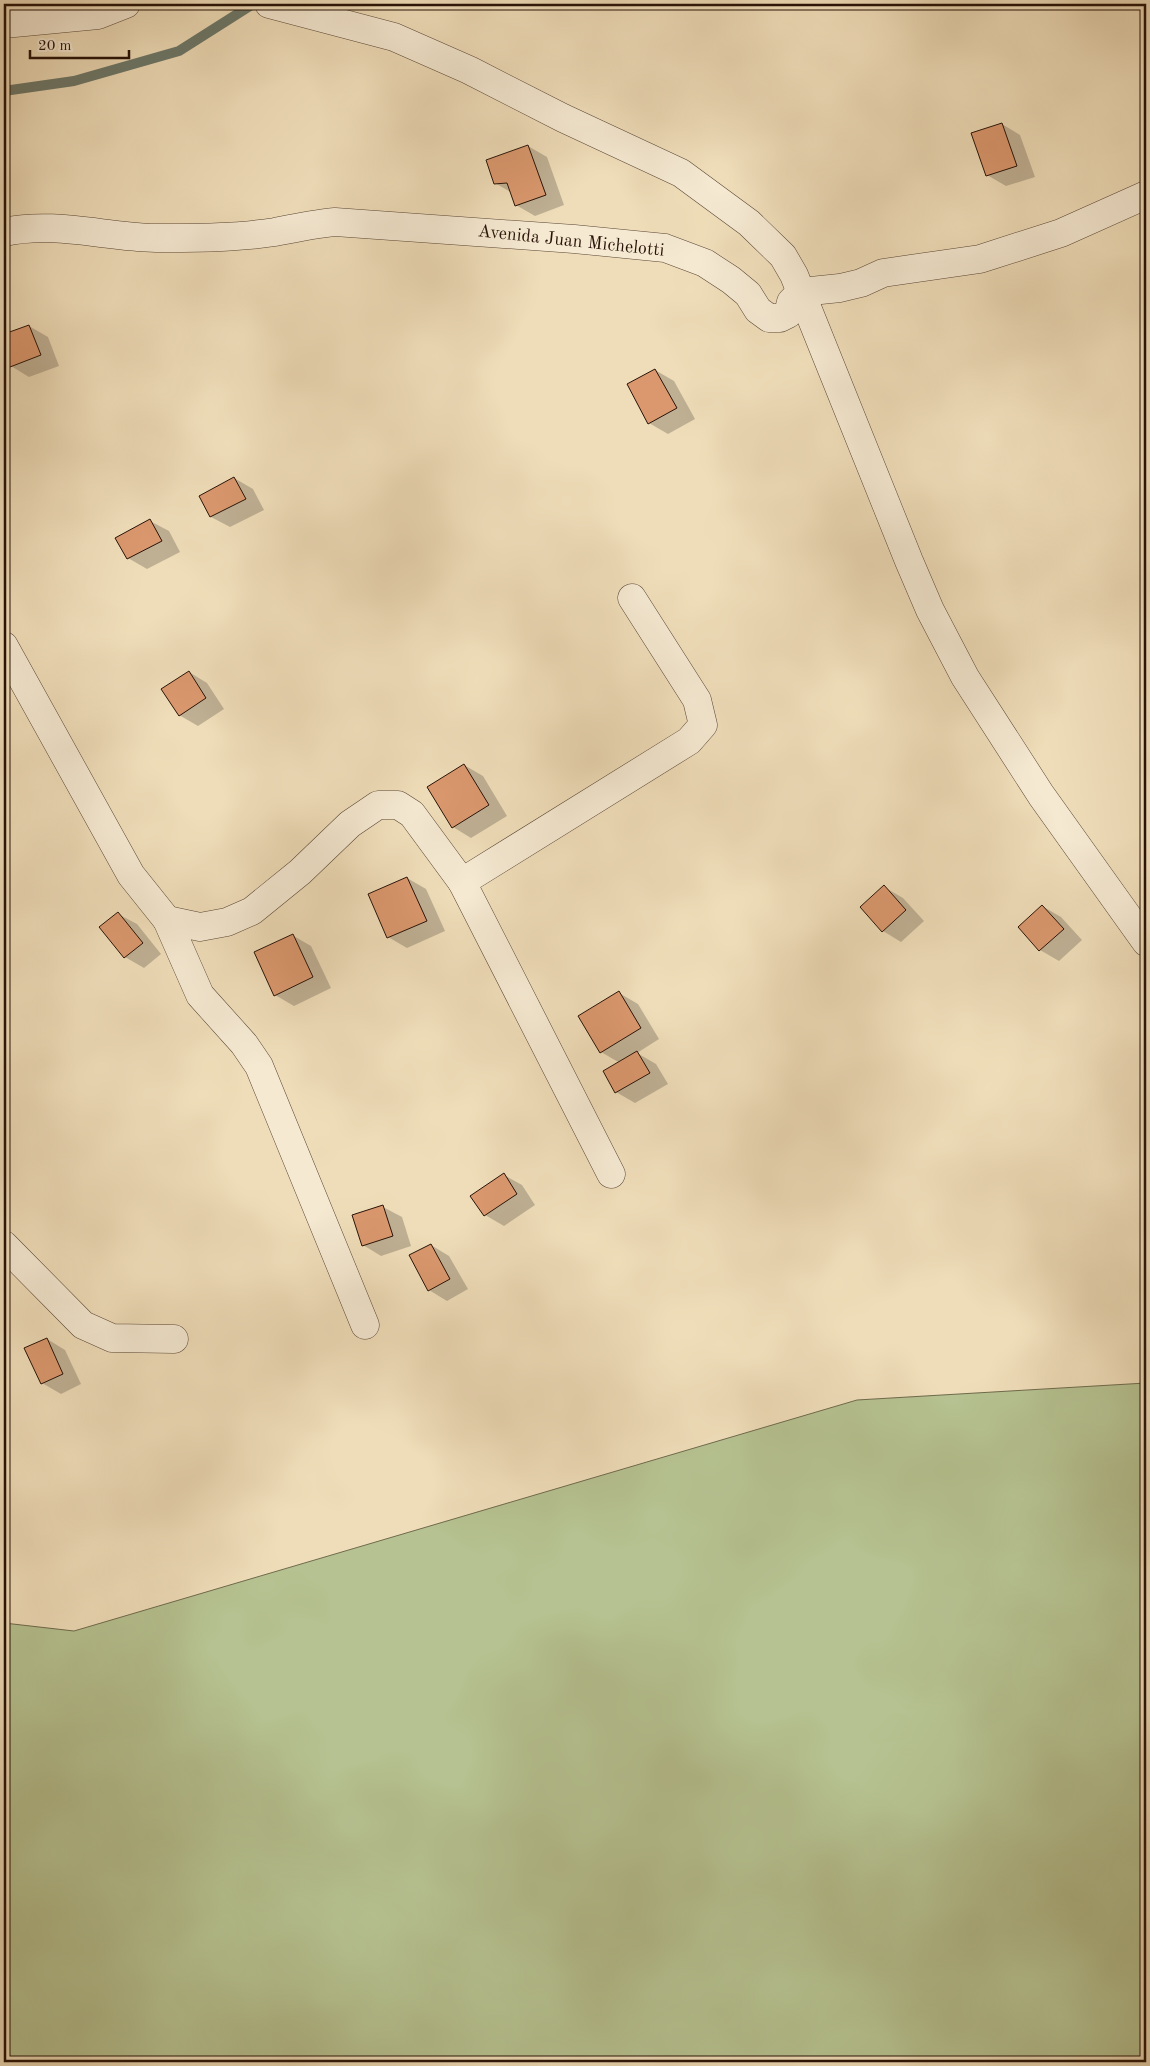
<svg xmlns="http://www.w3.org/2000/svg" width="1150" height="2066" font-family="'Old Standard TT',serif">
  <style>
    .green { fill: #b6c291; stroke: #6e6a4c }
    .shadow { fill: #0003 }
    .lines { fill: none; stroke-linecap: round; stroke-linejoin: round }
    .stream { stroke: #6c786a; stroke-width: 10 }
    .building { fill: #db986e; stroke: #271207 }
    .minor-casing { stroke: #594534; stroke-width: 29 }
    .minor { stroke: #f5e9d2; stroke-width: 28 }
    .labels { text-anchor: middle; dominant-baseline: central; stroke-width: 5; stroke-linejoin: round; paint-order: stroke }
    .street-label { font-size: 18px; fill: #271207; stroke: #f5e9d2 }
  </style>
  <rect width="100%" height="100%" fill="#efddb9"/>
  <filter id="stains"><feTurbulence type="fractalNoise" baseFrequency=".004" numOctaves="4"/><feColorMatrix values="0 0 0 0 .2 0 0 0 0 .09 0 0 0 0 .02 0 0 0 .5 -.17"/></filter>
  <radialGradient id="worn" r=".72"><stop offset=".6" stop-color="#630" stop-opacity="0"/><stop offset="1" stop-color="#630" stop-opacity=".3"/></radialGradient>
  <!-- green -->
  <polygon class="green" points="1146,1383 1146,2062 4,2062 4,1623 74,1631 857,1400"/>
  <!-- shadow -->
  <g class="shadow">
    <polygon points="1002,124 1020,135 1035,177 1006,186 987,175"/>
    <polygon points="528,146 547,157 564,205 535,216 516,205 512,193 495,183"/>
    <polygon points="29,326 48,337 59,366 29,377 11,366 4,347 4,336"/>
    <polygon points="655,370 674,381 695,419 668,434 649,423"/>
    <polygon points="234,478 253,489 264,510 230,527 211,517 201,496"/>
    <polygon points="150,521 169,531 180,552 147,569 128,558"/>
    <polygon points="189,672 207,683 224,709 198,726 179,715"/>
    <polygon points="464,765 483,776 507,816 471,838 453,827"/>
    <polygon points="407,878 426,889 445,931 407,948 388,937"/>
    <polygon points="884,887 903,898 924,921 901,942 883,931"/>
    <polygon points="1042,906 1061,917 1082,940 1059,961 1040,950 1019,927"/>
    <polygon points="118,914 137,924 161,954 144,968 125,957"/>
    <polygon points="292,935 311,946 331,988 294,1006 275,995"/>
    <polygon points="619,993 638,1004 659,1039 637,1053 656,1064 668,1084 635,1103 616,1092 620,1063 601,1052"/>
    <polygon points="504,1175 522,1185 535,1205 504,1226 485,1215"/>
    <polygon points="383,1207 402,1217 411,1246 381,1256 363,1245"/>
    <polygon points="431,1245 449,1256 468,1289 447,1301 429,1290"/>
    <polygon points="47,1339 65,1350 81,1384 61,1394 42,1383"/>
  </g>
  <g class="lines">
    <!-- stream -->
    <polyline class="stream" points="4,91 74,81 179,51 253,4"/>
  </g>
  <!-- building -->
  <g class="building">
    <polygon points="1002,123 1017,166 986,176 971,133"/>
    <polygon points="528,145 546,195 515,206 507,183 494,184 486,160"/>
    <polygon points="29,325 41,355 10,367 4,351 4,334"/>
    <polygon points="655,369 677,408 648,424 627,384"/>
    <polygon points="234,477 246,499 210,517 199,496"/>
    <polygon points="150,519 162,541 127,559 115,538"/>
    <polygon points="189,671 206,698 179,716 161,689"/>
    <polygon points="464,764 489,805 452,828 427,787"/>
    <polygon points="407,877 427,921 387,938 368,894"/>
    <polygon points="884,885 906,910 882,932 860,907"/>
    <polygon points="1042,905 1064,929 1039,951 1018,927"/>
    <polygon points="118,912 143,943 124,958 99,927"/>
    <polygon points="293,934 313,977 274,996 254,952"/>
    <polygon points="619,991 641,1028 600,1053 578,1016"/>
    <polygon points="637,1051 650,1073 615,1093 603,1071"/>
    <polygon points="504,1173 517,1194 484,1216 470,1196"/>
    <polygon points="383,1205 393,1236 362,1246 352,1215"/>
    <polygon points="431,1244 450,1279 428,1291 409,1255"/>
    <polygon points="47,1338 63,1374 41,1384 24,1348"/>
  </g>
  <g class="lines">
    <!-- minor casing -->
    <g class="minor-casing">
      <g id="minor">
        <polyline points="269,4 394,37 469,70 563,118 681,173 749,223 783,256 794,275 909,561 930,610 965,677 1041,795 1146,942"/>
        <polyline points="4,24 98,15 126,4"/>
        <path d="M4,232C54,221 105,237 156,238C195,238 237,238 275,232C295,228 314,224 335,222L574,239L665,248L705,263L731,280L748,294L758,310L769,318H780L788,314L791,302L801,292L840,288L861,283L883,273L980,259L1061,233L1146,195"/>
        <polyline points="4,646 131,875 167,920 200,995 244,1044 259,1066 365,1325"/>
        <polyline points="462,882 689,741 703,725 697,700 632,598"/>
        <polyline points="167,920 200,927 227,922 252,911 300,872 350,824 378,805 398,805 412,814 462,882 611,1174"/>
        <polyline points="4,1245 83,1325 112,1338 174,1339"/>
      </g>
    </g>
    <!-- minor -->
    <use href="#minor" class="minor"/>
  </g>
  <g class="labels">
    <!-- street labels -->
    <g class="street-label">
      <text transform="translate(571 241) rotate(6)">Avenida Juan Michelotti</text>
    </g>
  </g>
  <!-- margin -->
  <rect width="1150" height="2066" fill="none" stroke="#efddb9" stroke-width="20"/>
  <rect x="5" y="5" width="1140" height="2056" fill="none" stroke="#271207" stroke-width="2.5"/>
  <rect x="10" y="10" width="1130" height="2046" fill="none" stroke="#271207"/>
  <!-- scale -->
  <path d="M30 50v8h99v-8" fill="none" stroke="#271207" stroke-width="2.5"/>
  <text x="38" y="50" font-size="15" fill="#271207" stroke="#f5e9d2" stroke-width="4" paint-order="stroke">20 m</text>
  <rect width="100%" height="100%" filter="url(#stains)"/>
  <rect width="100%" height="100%" fill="url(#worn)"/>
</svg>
